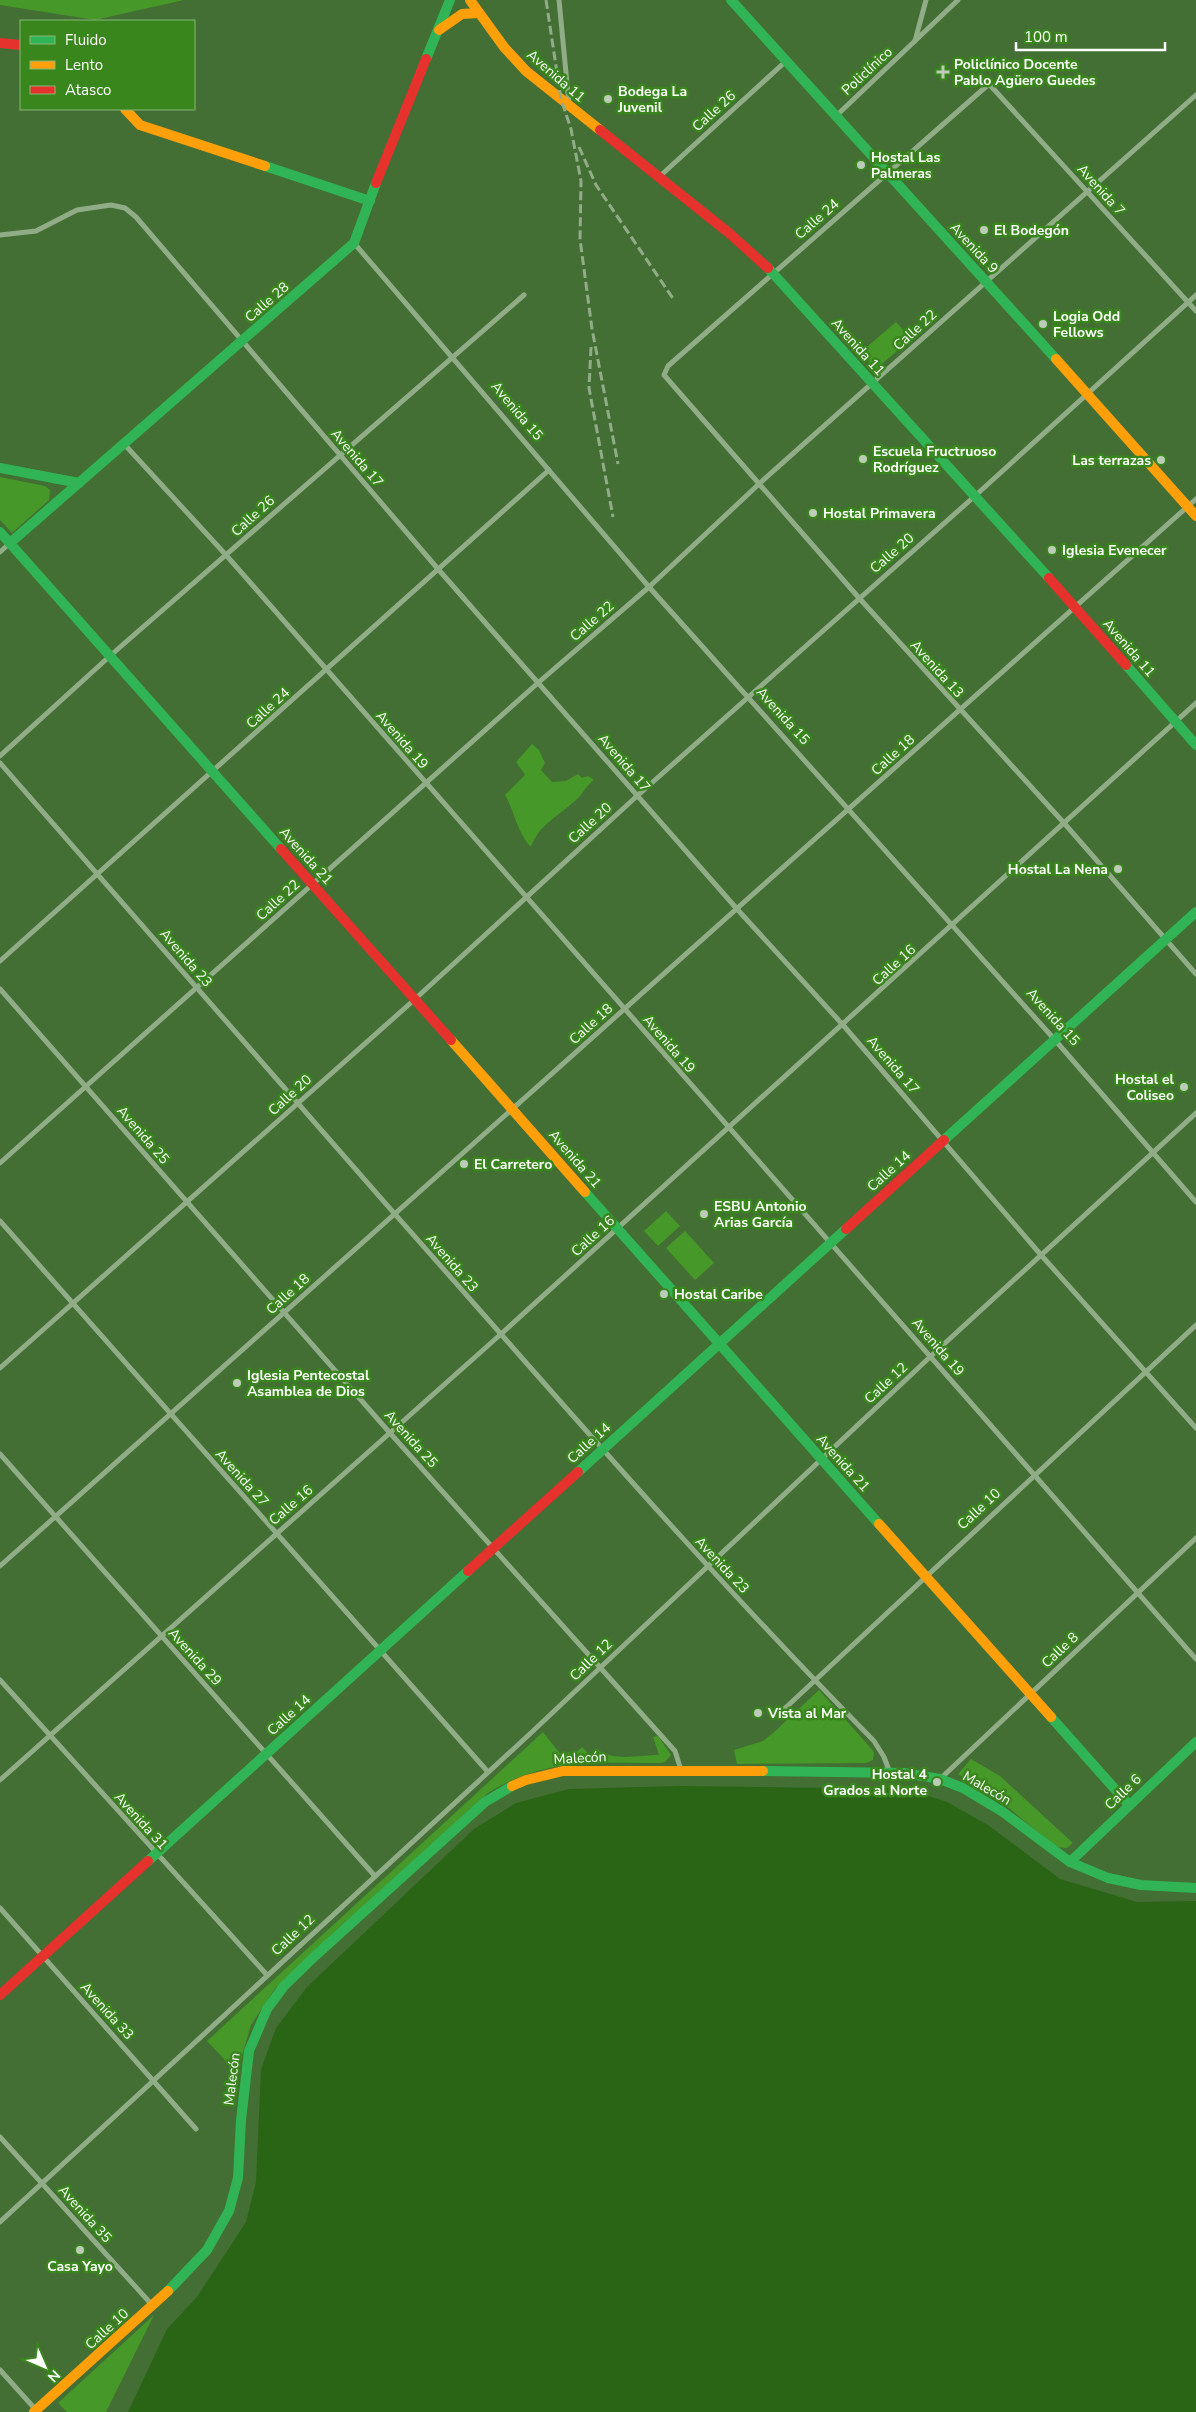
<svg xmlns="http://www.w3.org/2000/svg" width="1196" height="2412" font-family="'Nunito Sans',sans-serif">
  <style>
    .green { fill: #469828 }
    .water { fill: #2a6516 }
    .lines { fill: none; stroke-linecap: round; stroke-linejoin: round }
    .street { stroke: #91ad87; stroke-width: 5 }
    .fast { stroke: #30b455; stroke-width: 10 }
    .slow { stroke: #ff9f0a; stroke-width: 10 }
    .jam { stroke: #e5322d; stroke-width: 10 }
    .rail { stroke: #92ac88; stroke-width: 3; stroke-dasharray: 9 4; stroke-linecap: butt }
    .poi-dot { fill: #bdccb8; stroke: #38861c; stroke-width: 2 }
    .labels { text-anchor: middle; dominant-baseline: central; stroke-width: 5; stroke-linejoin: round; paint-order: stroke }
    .poi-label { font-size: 14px; font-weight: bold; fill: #fff; stroke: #38861c; text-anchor: start }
    .street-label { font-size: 14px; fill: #fff; stroke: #38861c }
  </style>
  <rect width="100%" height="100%" fill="#436e34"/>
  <!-- green -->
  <g class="green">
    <polygon points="0,0 184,0 95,20 0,5"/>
    <polygon points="896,322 911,339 876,369 861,352"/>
    <polygon points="0,477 45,486 50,490 49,500 12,533 0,520"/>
    <path d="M532,744L539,750L545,763L541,770L552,782L566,781L578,774L582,778L588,776L594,780C585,786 583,795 575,801C559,815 538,826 531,847C517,833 515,812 505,795L525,775L516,762Z"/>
    <polygon points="666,1211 680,1226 658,1246 644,1231"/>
    <polygon points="685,1231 714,1263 695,1280 666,1248"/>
    <polygon points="819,1690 869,1746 874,1752 873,1760 866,1763 737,1764 734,1750 763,1741 773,1733"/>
    <path d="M543,1732L562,1756L569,1752L573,1755L582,1747L590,1755L597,1749C611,1762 640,1755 659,1755L653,1737L658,1736L671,1755L665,1762L661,1763C597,1763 545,1757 488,1793L332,1934L274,1990L251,2025L237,2073L207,2041Z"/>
    <polygon points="971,1759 1000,1776 1073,1843 1067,1848 1056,1847 992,1794 958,1774"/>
    <polygon points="154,2315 106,2412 67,2412 58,2403"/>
  </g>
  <!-- water -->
  <polygon class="water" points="679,1786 907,1789 947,1802 988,1825 1060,1879 1137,1902 1196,1901 1196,2412 128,2412 167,2329 197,2297 246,2222 256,2182 261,2070 276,2028 307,1987 474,1829 516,1803 569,1789"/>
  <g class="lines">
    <!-- street -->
    <g class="street">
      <polyline points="559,0 569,104"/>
      <polyline points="915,41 926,0"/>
      <polyline points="835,117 958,0"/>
      <polyline points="659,177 785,62"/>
      <polyline points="0,235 36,231 77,210 111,205 125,208 136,217 438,569 737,909 843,1025 1041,1255 1196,1428"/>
      <polyline points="354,243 649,587 1055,1040 1196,1202"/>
      <polyline points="1196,311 989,84 668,366 664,375 859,598 1064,823 1196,974"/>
      <polyline points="125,445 226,555 1196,1659"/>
      <polyline points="0,552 10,543"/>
      <polyline points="0,756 111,655 524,295"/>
      <path d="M0,763C167,952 332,1144 500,1333C622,1472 744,1609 874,1741L884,1757L890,1773"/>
      <polyline points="0,961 549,470"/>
      <polyline points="0,989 390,1433 675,1751 681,1770"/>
      <polyline points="0,1163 539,682 649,587 760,483 1196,95"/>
      <polyline points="0,1221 488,1772"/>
      <polyline points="0,1368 414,1000 637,796 976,495 1196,295"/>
      <polyline points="0,1454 374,1875"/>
      <polyline points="0,1566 1196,499"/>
      <polyline points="0,1680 267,1975"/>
      <polyline points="781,1712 1196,1325"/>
      <polyline points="940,1779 1196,1538"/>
      <polyline points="0,1780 501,1334 1196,703"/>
      <polyline points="0,1908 196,2129"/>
      <polyline points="0,2137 153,2306"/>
      <polyline points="0,2222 533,1731 931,1356 1196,1113"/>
      <polyline points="0,2370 36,2410"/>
    </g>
    <!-- fast -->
    <g class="fast">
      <polyline points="731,0 1056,359"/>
      <polyline points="426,59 450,0"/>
      <polyline points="265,166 370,201"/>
      <polyline points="768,268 1049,578"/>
      <polyline points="0,468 79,483"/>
      <polyline points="0,532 281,849"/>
      <polyline points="10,543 354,243 376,183"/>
      <polyline points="1126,665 1196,745"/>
      <polyline points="944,1140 1196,912"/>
      <polyline points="585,1192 879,1524"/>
      <polyline points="578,1472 846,1229"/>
      <polyline points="1051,1717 1129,1805"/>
      <polyline points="763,1771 904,1773 940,1779 963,1788 1003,1812 1070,1862 1108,1878 1141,1885 1196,1888"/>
      <polyline points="148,1861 468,1571"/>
      <polyline points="1070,1862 1196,1742"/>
      <polyline points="168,2291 207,2250 229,2211 238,2178 241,2120 249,2051 267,2009 284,1986 315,1956 485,1802 512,1786"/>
    </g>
    <!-- slow -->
    <g class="slow">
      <polyline points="470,0 504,47 526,71 600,130"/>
      <polyline points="439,30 462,14 479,13"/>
      <polyline points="125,109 140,125 265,166"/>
      <polyline points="1056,359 1196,516"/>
      <polyline points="451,1040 585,1192"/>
      <polyline points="879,1524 1051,1717"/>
      <polyline points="512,1786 526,1780 563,1771 763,1771"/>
      <polyline points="34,2412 168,2291"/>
    </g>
    <!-- jam -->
    <g class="jam">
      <polyline points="0,43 21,45"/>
      <polyline points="600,130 729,233 768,268"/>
      <polyline points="376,183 426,59"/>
      <polyline points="1049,578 1126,665"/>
      <polyline points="281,849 451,1040"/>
      <polyline points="846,1229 944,1140"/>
      <polyline points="468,1571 578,1472"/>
      <polyline points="0,1995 148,1861"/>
    </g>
    <!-- rail -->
    <g class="rail">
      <polyline points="546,0 561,99 571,129 581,181 580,239 592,329 618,464"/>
      <polyline points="579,147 596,185 674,300"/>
      <polyline points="591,347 589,388 613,517"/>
    </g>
  </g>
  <!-- markers -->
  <g class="poi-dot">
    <path d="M940.5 64.5h5v5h5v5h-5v5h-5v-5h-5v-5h5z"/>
    <circle cx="608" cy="99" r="5"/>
    <circle cx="861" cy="165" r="5"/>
    <circle cx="984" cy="230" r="5"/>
    <circle cx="1043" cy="324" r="5"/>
    <circle cx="863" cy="459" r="5"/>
    <circle cx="1161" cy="460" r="5"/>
    <circle cx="813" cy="513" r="5"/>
    <circle cx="1052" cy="550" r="5"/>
    <circle cx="1118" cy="869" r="5"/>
    <circle cx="1184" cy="1087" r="5"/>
    <circle cx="464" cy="1164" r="5"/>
    <circle cx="704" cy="1214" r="5"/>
    <circle cx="664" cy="1294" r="5"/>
    <circle cx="237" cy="1383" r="5"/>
    <circle cx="758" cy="1713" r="5"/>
    <circle cx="937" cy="1782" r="5"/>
    <circle cx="80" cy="2250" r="5"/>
  </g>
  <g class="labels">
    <!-- poi labels -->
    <g class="poi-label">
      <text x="954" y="64">Policlínico Docente<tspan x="954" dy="16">Pablo Agüero Guedes</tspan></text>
      <text x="618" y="91">Bodega La<tspan x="618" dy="16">Juvenil</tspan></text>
      <text x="871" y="157">Hostal Las<tspan x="871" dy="16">Palmeras</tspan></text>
      <text x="994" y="230">El Bodegón</text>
      <text x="1053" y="316">Logia Odd<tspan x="1053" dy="16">Fellows</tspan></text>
      <text x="873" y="451">Escuela Fructruoso<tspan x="873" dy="16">Rodríguez</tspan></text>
      <text x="1151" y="460" text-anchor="end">Las terrazas</text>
      <text x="823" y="513">Hostal Primavera</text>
      <text x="1062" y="550">Iglesia Evenecer</text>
      <text x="1108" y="869" text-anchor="end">Hostal La Nena</text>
      <text x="1174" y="1079" text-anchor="end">Hostal el<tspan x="1174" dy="16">Coliseo</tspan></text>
      <text x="474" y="1164">El Carretero</text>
      <text x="714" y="1206">ESBU Antonio<tspan x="714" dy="16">Arias García</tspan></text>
      <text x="674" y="1294">Hostal Caribe</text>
      <text x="247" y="1375">Iglesia Pentecostal<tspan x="247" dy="16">Asamblea de Dios</tspan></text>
      <text x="768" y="1713">Vista al Mar</text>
      <text x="927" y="1774" text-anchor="end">Hostal 4<tspan x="927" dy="16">Grados al Norte</tspan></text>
      <text x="80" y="2266" text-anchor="middle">Casa Yayo</text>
    </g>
    <!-- street labels -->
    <g class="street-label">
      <text transform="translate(867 71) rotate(-43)">Policlínico</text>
      <text transform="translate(556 76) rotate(41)">Avenida 11</text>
      <text transform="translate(714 111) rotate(-42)">Calle 26</text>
      <text transform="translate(1101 190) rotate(48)">Avenida 7</text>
      <text transform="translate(817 219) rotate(-41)">Calle 24</text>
      <text transform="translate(974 248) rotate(47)">Avenida 9</text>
      <text transform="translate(267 302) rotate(-41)">Calle 28</text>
      <text transform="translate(915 330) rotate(-42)">Calle 22</text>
      <text transform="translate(858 347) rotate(48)">Avenida 11</text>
      <text transform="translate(517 411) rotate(50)">Avenida 15</text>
      <text transform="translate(357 458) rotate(49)">Avenida 17</text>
      <text transform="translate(253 516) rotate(-42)">Calle 26</text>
      <text transform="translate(892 553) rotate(-41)">Calle 20</text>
      <text transform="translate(592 621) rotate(-41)">Calle 22</text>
      <text transform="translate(1129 648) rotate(49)">Avenida 11</text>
      <text transform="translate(937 669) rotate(48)">Avenida 13</text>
      <text transform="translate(268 708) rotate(-42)">Calle 24</text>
      <text transform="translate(783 716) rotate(48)">Avenida 15</text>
      <text transform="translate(402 740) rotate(49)">Avenida 19</text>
      <text transform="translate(893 755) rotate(-42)">Calle 18</text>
      <text transform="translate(624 763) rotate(49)">Avenida 17</text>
      <text transform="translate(590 823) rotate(-42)">Calle 20</text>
      <text transform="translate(306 856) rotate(48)">Avenida 21</text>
      <text transform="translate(278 900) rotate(-42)">Calle 22</text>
      <text transform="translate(186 958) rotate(49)">Avenida 23</text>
      <text transform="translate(894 965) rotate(-42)">Calle 16</text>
      <text transform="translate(1053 1017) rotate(48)">Avenida 15</text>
      <text transform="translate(591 1024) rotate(-42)">Calle 18</text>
      <text transform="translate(669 1044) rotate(49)">Avenida 19</text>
      <text transform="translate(893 1065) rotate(49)">Avenida 17</text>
      <text transform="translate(290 1095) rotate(-42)">Calle 20</text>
      <text transform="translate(143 1135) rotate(49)">Avenida 25</text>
      <text transform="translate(575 1159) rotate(49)">Avenida 21</text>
      <text transform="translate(889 1171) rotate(-42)">Calle 14</text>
      <text transform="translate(593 1236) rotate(-42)">Calle 16</text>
      <text transform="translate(452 1263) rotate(49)">Avenida 23</text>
      <text transform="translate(288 1294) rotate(-42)">Calle 18</text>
      <text transform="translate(938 1347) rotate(49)">Avenida 19</text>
      <text transform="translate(886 1383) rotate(-43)">Calle 12</text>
      <text transform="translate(411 1439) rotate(48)">Avenida 25</text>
      <text transform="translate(589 1443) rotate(-42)">Calle 14</text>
      <text transform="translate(843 1463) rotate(48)">Avenida 21</text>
      <text transform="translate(242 1478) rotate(48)">Avenida 27</text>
      <text transform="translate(291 1505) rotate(-41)">Calle 16</text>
      <text transform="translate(979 1509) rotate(-43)">Calle 10</text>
      <text transform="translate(722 1565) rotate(47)">Avenida 23</text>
      <text transform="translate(1060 1650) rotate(-43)">Calle 8</text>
      <text transform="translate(195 1657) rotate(48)">Avenida 29</text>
      <text transform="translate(591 1660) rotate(-44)">Calle 12</text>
      <text transform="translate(289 1715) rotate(-42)">Calle 14</text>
      <text transform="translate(580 1758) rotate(-3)">Malecón</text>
      <text transform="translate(987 1788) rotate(30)">Malecón</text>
      <text transform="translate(1123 1792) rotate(-44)">Calle 6</text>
      <text transform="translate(141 1821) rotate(48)">Avenida 31</text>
      <text transform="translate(293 1935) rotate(-43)">Calle 12</text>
      <text transform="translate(107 2011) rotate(48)">Avenida 33</text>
      <text transform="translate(232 2079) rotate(-83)">Malecón</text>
      <text transform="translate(85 2214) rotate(48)">Avenida 35</text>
      <text transform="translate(107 2329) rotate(-42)">Calle 10</text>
    </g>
  </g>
  <!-- legend -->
  <rect x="20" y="20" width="175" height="90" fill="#38861c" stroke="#88b677"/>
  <rect x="30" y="36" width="25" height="8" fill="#30b455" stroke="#88b677"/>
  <text x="65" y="45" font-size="15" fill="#ffffff">Fluido</text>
  <rect x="30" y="61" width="25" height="8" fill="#ff9f0a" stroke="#88b677"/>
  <text x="65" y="70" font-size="15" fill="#ffffff">Lento</text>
  <rect x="30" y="86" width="25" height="8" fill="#e5322d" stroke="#88b677"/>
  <text x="65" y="95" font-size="15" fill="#ffffff">Atasco</text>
  <!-- north arrow -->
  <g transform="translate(45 2367) rotate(135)" stroke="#38861c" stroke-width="4" paint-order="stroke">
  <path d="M0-4L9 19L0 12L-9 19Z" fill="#ffffff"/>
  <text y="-8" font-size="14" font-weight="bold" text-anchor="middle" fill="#ffffff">N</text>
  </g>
  <!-- scale -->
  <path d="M1016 42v8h149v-8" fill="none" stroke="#ffffff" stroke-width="2.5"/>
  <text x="1024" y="42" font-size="15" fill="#ffffff" stroke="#38861c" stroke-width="4" paint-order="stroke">100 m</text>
</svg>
